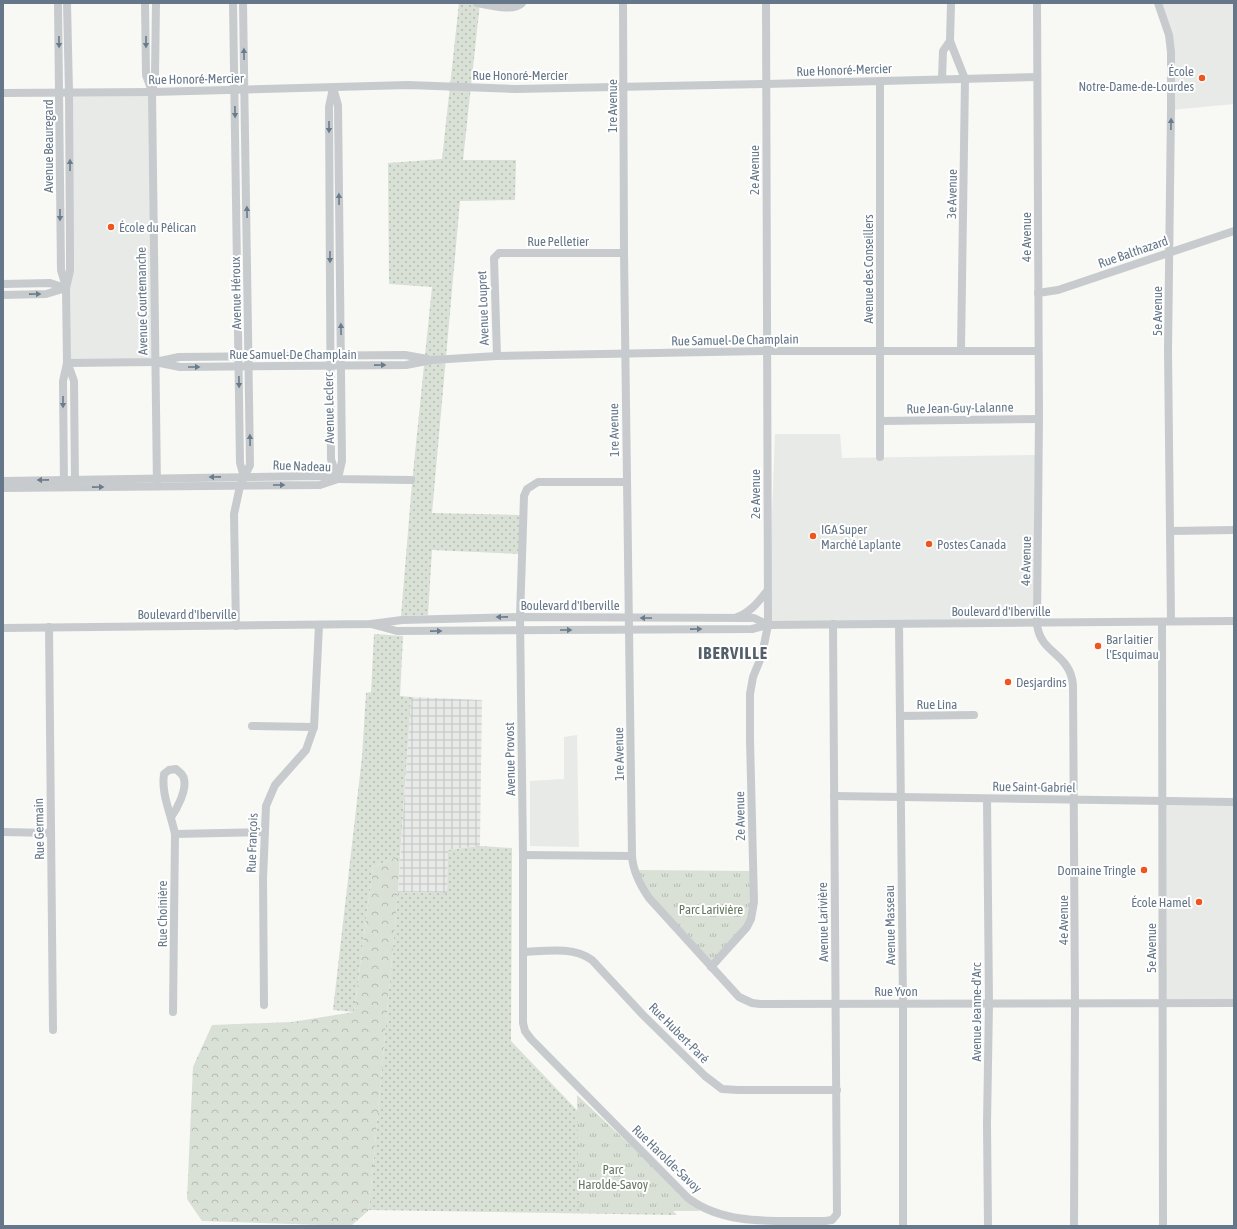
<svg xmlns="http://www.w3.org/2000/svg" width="1237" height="1229" font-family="'Asap Condensed',sans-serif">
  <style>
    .built { fill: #e8eae8 }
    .industrial { fill: url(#industrial-grid) }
    .grass { fill: url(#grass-dots) }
    .forest { fill: url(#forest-crowns) }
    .park { fill: url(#park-tufts) }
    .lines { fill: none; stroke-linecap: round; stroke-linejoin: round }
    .minor { stroke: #c7cbce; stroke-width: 8 }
    .oneway { fill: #6a7b8c }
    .poi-dot { fill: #ee551f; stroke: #fff; stroke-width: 1.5 }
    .labels { text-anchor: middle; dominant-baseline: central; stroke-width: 4; stroke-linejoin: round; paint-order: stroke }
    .street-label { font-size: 13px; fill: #657788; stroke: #fff }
    .poi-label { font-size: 13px; fill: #657788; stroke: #fff; text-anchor: start }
    .park-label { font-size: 13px; fill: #657960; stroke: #fff }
    .district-label { font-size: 17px; font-weight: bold; letter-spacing: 1px; fill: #53606c; stroke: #fff }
  </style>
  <defs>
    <pattern id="industrial-grid" width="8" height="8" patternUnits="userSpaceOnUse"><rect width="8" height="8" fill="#e8eae8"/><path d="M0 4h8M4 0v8" fill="none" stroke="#c0c2c2"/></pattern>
    <pattern id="grass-dots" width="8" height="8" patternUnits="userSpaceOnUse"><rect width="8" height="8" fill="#d9e0d5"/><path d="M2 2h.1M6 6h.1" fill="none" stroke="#b4bab3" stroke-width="1.8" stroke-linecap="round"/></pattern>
    <pattern id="forest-crowns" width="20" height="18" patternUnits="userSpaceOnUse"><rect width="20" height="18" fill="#d9e0d5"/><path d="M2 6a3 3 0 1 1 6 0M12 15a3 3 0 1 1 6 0" fill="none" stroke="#b4bab3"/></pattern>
    <pattern id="park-tufts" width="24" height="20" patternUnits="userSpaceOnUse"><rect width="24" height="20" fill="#d9e0d5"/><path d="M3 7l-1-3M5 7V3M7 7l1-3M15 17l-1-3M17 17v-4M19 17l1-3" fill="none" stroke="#b4bab3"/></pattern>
  </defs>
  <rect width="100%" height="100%" fill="#f8f8f5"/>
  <!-- built -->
  <g class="built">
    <polygon points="1158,3 1234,3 1234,104 1171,110 1171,52"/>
    <polygon points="69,92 152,92 155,362 67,363"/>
    <polygon points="775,434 840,434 842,458 1035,455 1034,617 768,625"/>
    <polygon points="577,735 579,847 530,846 530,781 564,779 564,737"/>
    <polygon points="1163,801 1234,802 1234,1003 1164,1003"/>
  </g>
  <!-- industrial -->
  <polygon class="industrial" points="411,697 482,700 480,846 448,850 447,893 398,892"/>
  <!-- grass -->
  <g class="grass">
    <polygon points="459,3 480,3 463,160 516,160 515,200 460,201 432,513 520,515 522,554 432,550 428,615 401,616 412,483 432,287 389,284 388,163 442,159"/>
    <polygon points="374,634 403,636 400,696 411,697 400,856 373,867 354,1012 333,1010 362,757 366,693 371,692"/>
    <polygon points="480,846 512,848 511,1041 677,1215 369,1210 398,892 447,893 448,850"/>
  </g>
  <!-- forest -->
  <polygon class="forest" points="400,856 398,892 369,1210 351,1226 202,1221 187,1199 193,1067 212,1025 292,1022 354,1012 373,867"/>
  <!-- park -->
  <g class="park">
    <polygon points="632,870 752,871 750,921 711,967 669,923"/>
    <polygon points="577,1095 700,1211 579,1211"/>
  </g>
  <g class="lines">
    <!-- minor -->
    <g class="minor">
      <polyline points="58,3 61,270 66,287"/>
      <polyline points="145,3 146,75 152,91"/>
      <polyline points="156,3 155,76 152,92 157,486"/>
      <polyline points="233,3 240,463 244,477"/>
      <path d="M477,3C489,5 514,12 522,3"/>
      <path d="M623,3L624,253L632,856C633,872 640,885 649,898L739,997L752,1003L760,1004L1234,1003"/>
      <polyline points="951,3 950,41 965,79 961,350"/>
      <path d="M1037,3L1039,417L1037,623C1039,654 1070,652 1073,685L1075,1003L1074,1226"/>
      <polyline points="1158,3 1169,35 1171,52 1171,110 1168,350 1171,621"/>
      <polyline points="942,79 943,51 950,41"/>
      <polyline points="880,81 880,457"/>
      <polyline points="333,88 329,107 331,459 337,479"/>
      <polyline points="334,91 338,105 342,461 338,478"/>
      <polyline points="3,93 152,92 408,85 515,89 766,84 1037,77"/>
      <polyline points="3,284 50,283 65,288"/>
      <polyline points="1038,293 1058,290 1234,231"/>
      <polyline points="3,295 46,294 66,288"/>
      <polyline points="497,356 494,258 499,253 624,253"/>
      <polyline points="155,362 180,367 406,365 432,360 497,356 767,351 1038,351"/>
      <polyline points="67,363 155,362 179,357 405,355 427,359"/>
      <polyline points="68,364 74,381 75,483"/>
      <polyline points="881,421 1039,419"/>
      <polyline points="3,481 319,476 337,479 411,480"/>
      <path d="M627,482H538L527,489L524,496L520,617L523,855V1023L525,1031L531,1039L688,1198C726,1227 779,1220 825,1221L832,1220L837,1214L833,624"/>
      <polyline points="64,487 63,381 67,363 66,288 70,271 70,249 69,92 67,3"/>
      <polyline points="3,488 320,485 335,480"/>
      <polyline points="1171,531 1234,530"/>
      <path d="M737,617C750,613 759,601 767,591"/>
      <polyline points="1162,622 1163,1226"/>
      <polyline points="371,624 397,631 752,629 768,625 1234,621"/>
      <polyline points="899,624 903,1003 903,1226"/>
      <polyline points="236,626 234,514 240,486 250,465 243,3"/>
      <polyline points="49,627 53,1030"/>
      <polyline points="3,628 371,624 402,620 520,617 754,618 768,625"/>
      <polyline points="900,716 974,715"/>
      <polyline points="252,726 314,727"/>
      <polyline points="834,796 1234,802"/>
      <polyline points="987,799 989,1003 987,1124 988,1226"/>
      <path d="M171,817C177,809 187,790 184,779C183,774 179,772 176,769L169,770L164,774C161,794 171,814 175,834L173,1012"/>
      <polyline points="3,832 51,833"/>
      <polyline points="175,834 265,832"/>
      <polyline points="523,855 632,856"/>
      <path d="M523,952C546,951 573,946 592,960L643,1015L705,1076L722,1089L738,1090H837"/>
      <polyline points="711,967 747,927 751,919 754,902 750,739 750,694 753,677 762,655 768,625 766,3"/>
      <polyline points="264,1005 263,879 266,806 275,785 306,750 314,727 319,625"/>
    </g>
  </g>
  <!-- one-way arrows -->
  <defs><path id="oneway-solid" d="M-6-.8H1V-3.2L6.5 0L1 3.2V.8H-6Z"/></defs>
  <g class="oneway">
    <use href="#oneway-solid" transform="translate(59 42) rotate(89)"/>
    <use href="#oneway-solid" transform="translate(146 42) rotate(90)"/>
    <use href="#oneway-solid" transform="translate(244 54) rotate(-91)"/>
    <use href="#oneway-solid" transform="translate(235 112) rotate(89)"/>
    <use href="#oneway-solid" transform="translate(1171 124) rotate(-89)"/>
    <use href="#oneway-solid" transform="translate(329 127) rotate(90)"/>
    <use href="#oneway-solid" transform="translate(70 165) rotate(-90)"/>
    <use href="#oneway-solid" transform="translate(339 199) rotate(-91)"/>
    <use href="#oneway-solid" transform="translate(247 212) rotate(-91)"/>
    <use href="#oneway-solid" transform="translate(60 215) rotate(90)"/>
    <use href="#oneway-solid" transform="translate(330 257) rotate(90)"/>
    <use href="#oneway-solid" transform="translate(35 294) rotate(-1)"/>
    <use href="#oneway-solid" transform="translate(341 329) rotate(-91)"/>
    <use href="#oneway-solid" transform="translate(380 365) rotate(-1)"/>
    <use href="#oneway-solid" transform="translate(194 367)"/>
    <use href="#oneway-solid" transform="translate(239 382) rotate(89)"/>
    <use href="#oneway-solid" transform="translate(63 402) rotate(90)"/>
    <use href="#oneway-solid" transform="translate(250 440) rotate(-91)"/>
    <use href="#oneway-solid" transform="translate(215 477) rotate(179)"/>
    <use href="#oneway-solid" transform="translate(43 480) rotate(179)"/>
    <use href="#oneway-solid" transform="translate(279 485)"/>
    <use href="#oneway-solid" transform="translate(98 487) rotate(-1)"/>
    <use href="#oneway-solid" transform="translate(502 617) rotate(179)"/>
    <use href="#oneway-solid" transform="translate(646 618) rotate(-180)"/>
    <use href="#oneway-solid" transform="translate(696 629) rotate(-1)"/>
    <use href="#oneway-solid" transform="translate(566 630)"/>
    <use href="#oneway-solid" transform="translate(436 631) rotate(-1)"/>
  </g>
  <!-- markers -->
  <g class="poi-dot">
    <circle cx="1202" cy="78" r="4"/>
    <circle cx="111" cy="227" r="4"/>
    <circle cx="813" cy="536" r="4"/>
    <circle cx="929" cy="544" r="4"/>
    <circle cx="1098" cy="646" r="4"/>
    <circle cx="1008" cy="682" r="4"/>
    <circle cx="1144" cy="870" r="4"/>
    <circle cx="1199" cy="902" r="4"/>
  </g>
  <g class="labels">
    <!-- street labels -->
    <g class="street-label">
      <text transform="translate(844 70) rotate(-2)">Rue Honoré-Mercier</text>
      <text x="520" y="75">Rue Honoré-Mercier</text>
      <text transform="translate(196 79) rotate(-1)">Rue Honoré-Mercier</text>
      <text transform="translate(612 106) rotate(-90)">1re Avenue</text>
      <text transform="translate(48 146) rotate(-90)">Avenue Beauregard</text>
      <text transform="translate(754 170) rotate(-90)">2e Avenue</text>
      <text transform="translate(952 194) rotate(-89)">3e Avenue</text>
      <text transform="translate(1026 237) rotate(-90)">4e Avenue</text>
      <text x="558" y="241">Rue Pelletier</text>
      <text transform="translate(1133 252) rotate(-19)">Rue Balthazard</text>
      <text transform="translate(868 269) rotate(-90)">Avenue des Conseillers</text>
      <text transform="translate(236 293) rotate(-91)">Avenue Héroux</text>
      <text transform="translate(142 301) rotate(-91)">Avenue Courtemanche</text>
      <text transform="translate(483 308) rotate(-92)">Avenue Loupret</text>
      <text transform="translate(1157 311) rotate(-90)">5e Avenue</text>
      <text transform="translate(735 340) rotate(-1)">Rue Samuel-De Champlain</text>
      <text x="293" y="354">Rue Samuel-De Champlain</text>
      <text transform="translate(329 408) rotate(-91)">Avenue Leclerc</text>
      <text transform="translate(960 408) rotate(-1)">Rue Jean-Guy-Lalanne</text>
      <text transform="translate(614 430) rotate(-91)">1re Avenue</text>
      <text transform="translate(302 466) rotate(2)">Rue Nadeau</text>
      <text transform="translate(755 494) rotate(-90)">2e Avenue</text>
      <text transform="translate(1026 561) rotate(-89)">4e Avenue</text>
      <text x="570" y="605">Boulevard d'Iberville</text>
      <text x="1001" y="611">Boulevard d'Iberville</text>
      <text x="187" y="614">Boulevard d'Iberville</text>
      <text x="937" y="704">Rue Lina</text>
      <text transform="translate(619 754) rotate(-91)">1re Avenue</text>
      <text transform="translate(510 759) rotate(-91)">Avenue Provost</text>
      <text transform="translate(1034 787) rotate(1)">Rue Saint-Gabriel</text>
      <text transform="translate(740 816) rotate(-91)">2e Avenue</text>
      <text transform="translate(39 829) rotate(-91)">Rue Germain</text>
      <text transform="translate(252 843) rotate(-88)">Rue François</text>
      <text transform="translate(162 914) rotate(-90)">Rue Choinière</text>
      <text transform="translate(1063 920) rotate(-90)">4e Avenue</text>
      <text transform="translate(823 922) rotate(-91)">Avenue Larivière</text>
      <text transform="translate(890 925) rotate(-91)">Avenue Masseau</text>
      <text transform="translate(1151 948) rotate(-90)">5e Avenue</text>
      <text x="896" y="991">Rue Yvon</text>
      <text transform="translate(976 1012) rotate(-90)">Avenue Jeanne-d'Arc</text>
      <text transform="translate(679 1033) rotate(45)">Rue Hubert-Paré</text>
      <text transform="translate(667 1159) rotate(44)">Rue Harolde-Savoy</text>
    </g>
    <!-- poi labels -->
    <g class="poi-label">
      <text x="1194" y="71" text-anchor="end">École<tspan x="1194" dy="15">Notre-Dame-de-Lourdes</tspan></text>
      <text x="119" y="227">École du Pélican</text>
      <text x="821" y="529">IGA Super<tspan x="821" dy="15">Marché Laplante</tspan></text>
      <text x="937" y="544">Postes Canada</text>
      <text x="1106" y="639">Bar laitier<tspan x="1106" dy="15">l'Esquimau</tspan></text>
      <text x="1016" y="682">Desjardins</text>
      <text x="1136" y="870" text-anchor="end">Domaine Tringle</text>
      <text x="1191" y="902" text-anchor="end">École Hamel</text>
    </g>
    <!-- park labels -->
    <g class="park-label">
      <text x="711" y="909">Parc Larivière</text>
      <text x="613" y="1169">Parc<tspan x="613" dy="15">Harolde-Savoy</tspan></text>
    </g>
    <!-- district labels -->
    <g class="district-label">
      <text x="733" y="653">IBERVILLE</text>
    </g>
  </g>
  <!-- border -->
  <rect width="1237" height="1229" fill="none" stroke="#657788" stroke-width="8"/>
</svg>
